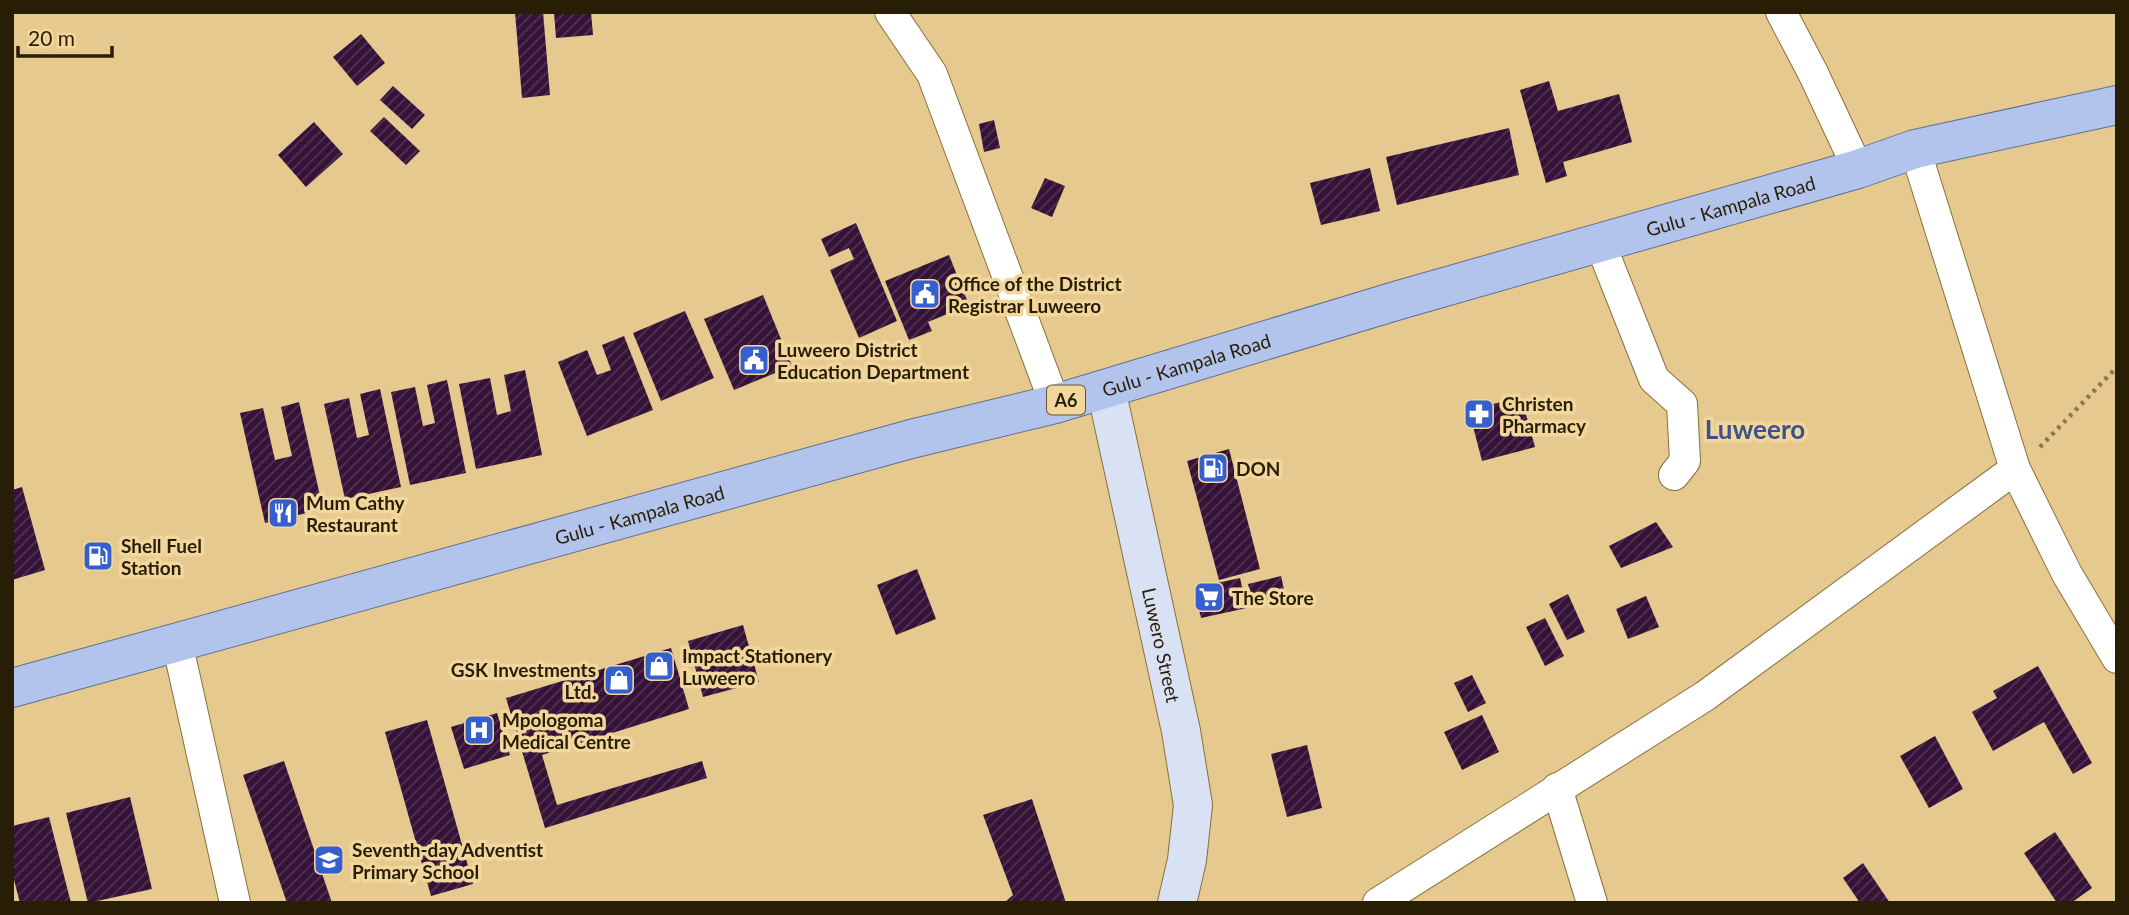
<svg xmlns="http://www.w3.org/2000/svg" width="2129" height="915" font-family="Lato,sans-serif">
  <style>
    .building { fill: url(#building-hatch) }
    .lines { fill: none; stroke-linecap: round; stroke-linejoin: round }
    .street-casing { stroke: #8a7038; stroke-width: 32 }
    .secondary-casing { stroke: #8a7038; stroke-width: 40 }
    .primary-casing { stroke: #617092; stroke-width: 40 }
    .path { stroke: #8c784e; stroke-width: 4.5; stroke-dasharray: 3.5 5; stroke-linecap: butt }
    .street { stroke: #fff; stroke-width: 30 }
    .secondary { stroke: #d9e1f5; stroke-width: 38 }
    .primary { stroke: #b2c4eb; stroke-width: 38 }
    .labels { text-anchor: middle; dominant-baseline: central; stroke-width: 7; stroke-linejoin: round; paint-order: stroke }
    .shield { fill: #f2d69c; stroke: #655533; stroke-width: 2 }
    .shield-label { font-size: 18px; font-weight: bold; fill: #281e06 }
    .street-label { font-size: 19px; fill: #281e06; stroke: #f2d69c }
    .poi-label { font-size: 19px; font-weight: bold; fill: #281e06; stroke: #f2d69c; text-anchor: start }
    .district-label { font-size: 26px; font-weight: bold; fill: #3a538d; stroke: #f2d69c }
  </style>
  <defs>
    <pattern id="building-hatch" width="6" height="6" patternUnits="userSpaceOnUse" patternTransform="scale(1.75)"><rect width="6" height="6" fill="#361238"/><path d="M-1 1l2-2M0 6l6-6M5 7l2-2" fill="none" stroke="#513451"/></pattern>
  </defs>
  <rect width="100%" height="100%" fill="#e5c98f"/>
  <!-- building -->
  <g class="building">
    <polygon points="515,12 543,12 550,95 522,98"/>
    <polygon points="554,12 591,12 593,35 556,38"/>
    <polygon points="361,34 385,63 357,86 333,57"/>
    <polygon points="1549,81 1558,111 1619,94 1632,142 1563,162 1567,176 1546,183 1520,90"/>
    <polygon points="393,86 425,115 412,129 380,100"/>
    <polygon points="384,117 420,151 406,165 370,131"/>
    <polygon points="994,120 1000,148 984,152 979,124"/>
    <polygon points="314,122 343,154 306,187 278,155"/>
    <polygon points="1509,128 1519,175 1397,205 1386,157"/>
    <polygon points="1370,168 1380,211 1321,225 1310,183"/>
    <polygon points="1045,178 1065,186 1052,217 1031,208"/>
    <polygon points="856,223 897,321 859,338 830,270 854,259 849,248 829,257 821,239"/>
    <polygon points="949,255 969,305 928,322 932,331 909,340 885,281"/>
    <polygon points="763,295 792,366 734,390 704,319"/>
    <polygon points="685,311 714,378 661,401 633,333"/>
    <polygon points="624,336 653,410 587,436 558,362 587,350 597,375 611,370 602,345"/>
    <polygon points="525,370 542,455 476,469 459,384 490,378 497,415 511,411 504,375"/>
    <polygon points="447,380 466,473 410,485 391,392 415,387 423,426 435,423 427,385"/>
    <polygon points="380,389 401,487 345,499 324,404 349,398 357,438 369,435 360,394"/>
    <polygon points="1521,396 1535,447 1482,461 1469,411"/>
    <polygon points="299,402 323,509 265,523 240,413 263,408 275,460 292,456 281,407"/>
    <polygon points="1229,449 1260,569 1219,580 1187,461"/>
    <polygon points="22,487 45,570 12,580 12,490"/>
    <polygon points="1656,522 1673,547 1621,568 1609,546"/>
    <polygon points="917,569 936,619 896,635 877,585"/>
    <polygon points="1281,576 1286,598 1254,606 1248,584"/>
    <polygon points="1240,578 1247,608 1201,618 1194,588"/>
    <polygon points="1568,594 1585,632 1567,640 1549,604"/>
    <polygon points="1646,596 1659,627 1628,639 1616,609"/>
    <polygon points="1545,618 1564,656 1545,666 1526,627"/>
    <polygon points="743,625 759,682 703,697 688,641"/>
    <polygon points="671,648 689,709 542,755 557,805 702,761 707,778 545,828 506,698"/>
    <polygon points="2038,666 2092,763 2073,774 2044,722 1993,751 1972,712 1997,698 1993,691"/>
    <polygon points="1472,675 1486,703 1468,712 1454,683"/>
    <polygon points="497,713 510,755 464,769 451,727"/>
    <polygon points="1482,715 1499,752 1462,770 1444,732"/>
    <polygon points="427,720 473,884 431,896 385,732"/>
    <polygon points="1935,736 1963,789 1929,808 1900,756"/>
    <polygon points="1307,745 1322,808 1287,817 1271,754"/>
    <polygon points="284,761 332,903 287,903 243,775"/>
    <polygon points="130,797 152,889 88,903 66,813"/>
    <polygon points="1032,799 1066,903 1004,903 1013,895 983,815"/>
    <polygon points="49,817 71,903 20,903 12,872 12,826"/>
    <polygon points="2055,832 2092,888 2071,903 2057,903 2024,853"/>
    <polygon points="1863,863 1890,903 1860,903 1843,878"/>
  </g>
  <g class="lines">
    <!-- street casing -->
    <g class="street-casing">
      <g id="street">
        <polyline points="890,12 932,74 1055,404"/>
        <polyline points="1781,12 1813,73 1858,169"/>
        <polyline points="1915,149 2015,469 2067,574 2117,658"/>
        <polyline points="1600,243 1654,379 1682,404 1685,461 1674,475"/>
        <polyline points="177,642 235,903"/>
        <polyline points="1557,788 1592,903"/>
        <polyline points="1378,903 1705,696 2015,469"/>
      </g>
    </g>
    <!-- secondary casing -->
    <g class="secondary-casing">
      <g id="secondary">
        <path id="s1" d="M1106,389L1181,731L1193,805L1187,860L1177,903"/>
      </g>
    </g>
    <!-- primary casing -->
    <g class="primary-casing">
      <g id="primary">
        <path id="s2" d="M12,688L911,439L1055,404L1399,300L1858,169L1915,149L2117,105"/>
      </g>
    </g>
    <!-- path -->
    <polyline class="path" points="2040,447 2117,367"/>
    <!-- street -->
    <use href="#street" class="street"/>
    <!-- secondary -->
    <use href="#secondary" class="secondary"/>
    <!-- primary -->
    <use href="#primary" class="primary"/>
  </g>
  <!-- icons -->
  <defs>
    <g id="civic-square" transform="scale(1.575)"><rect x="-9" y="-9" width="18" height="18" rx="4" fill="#355fcf" stroke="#f2d69c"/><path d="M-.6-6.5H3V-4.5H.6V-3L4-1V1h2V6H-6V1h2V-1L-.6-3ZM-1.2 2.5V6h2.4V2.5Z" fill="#fff"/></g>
    <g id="pharmacy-square" transform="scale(1.575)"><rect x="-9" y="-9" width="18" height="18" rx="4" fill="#355fcf" stroke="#f2d69c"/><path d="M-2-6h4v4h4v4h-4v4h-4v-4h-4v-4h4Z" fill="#fff"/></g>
    <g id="fuel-square" transform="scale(1.575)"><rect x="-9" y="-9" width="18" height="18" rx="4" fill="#355fcf" stroke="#f2d69c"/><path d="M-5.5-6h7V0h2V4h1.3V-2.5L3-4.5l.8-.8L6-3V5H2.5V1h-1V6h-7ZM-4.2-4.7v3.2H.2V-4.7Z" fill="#fff"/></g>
    <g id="restaurant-square" transform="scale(1.575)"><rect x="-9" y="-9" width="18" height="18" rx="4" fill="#355fcf" stroke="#f2d69c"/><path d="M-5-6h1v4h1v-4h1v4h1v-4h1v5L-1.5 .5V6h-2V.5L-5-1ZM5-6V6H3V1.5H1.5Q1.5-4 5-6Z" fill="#fff"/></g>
    <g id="supermarket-square" transform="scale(1.575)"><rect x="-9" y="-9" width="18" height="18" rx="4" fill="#355fcf" stroke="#f2d69c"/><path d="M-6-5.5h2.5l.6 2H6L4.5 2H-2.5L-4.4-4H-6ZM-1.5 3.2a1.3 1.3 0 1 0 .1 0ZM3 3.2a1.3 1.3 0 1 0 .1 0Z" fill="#fff"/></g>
    <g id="shop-square" transform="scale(1.575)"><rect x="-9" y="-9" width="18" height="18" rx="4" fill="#355fcf" stroke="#f2d69c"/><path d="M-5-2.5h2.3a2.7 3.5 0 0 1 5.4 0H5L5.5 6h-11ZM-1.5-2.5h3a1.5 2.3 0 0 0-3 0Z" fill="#fff"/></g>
    <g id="hospital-square" transform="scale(1.575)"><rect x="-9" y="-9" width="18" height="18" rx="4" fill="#355fcf" stroke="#f2d69c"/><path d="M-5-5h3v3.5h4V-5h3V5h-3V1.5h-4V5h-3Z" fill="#fff"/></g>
    <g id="school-square" transform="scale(1.575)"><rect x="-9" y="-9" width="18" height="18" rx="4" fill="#355fcf" stroke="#f2d69c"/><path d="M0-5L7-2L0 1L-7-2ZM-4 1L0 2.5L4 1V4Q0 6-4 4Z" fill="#fff"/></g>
  </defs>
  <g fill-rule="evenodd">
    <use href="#civic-square" x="925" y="294"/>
    <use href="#civic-square" x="754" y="360"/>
    <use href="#pharmacy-square" x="1479" y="414"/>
    <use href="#fuel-square" x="1213" y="468"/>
    <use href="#restaurant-square" x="283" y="513"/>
    <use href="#fuel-square" x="98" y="556"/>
    <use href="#supermarket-square" x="1209" y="597"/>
    <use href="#shop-square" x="659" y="666"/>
    <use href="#shop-square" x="619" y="680"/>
    <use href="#hospital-square" x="479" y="730"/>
    <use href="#school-square" x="329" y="860"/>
  </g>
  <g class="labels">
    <!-- shield labels -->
    <rect class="shield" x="1047" y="385.5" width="38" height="29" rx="5"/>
    <g class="shield-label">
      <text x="1066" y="400">A6</text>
    </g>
    <!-- street labels -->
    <g class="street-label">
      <text stroke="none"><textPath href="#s2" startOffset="1785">Gulu - Kampala Road</textPath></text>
      <text stroke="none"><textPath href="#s2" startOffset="1218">Gulu - Kampala Road</textPath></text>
      <text stroke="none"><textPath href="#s2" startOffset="651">Gulu - Kampala Road</textPath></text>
      <text stroke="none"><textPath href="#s1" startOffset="262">Luwero Street</textPath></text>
    </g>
    <!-- poi labels -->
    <g class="poi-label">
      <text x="948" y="283">Office of the District<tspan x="948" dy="22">Registrar Luweero</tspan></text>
      <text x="777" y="349">Luweero District<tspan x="777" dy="22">Education Department</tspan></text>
      <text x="1502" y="403">Christen<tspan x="1502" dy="22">Pharmacy</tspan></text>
      <text x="1236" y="468">DON</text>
      <text x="306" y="502">Mum Cathy<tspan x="306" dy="22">Restaurant</tspan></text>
      <text x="121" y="545">Shell Fuel<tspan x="121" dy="22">Station</tspan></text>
      <text x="1232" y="597">The Store</text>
      <text x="682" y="655">Impact Stationery<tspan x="682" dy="22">Luweero</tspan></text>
      <text x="596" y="669" text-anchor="end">GSK Investments<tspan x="596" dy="22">Ltd.</tspan></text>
      <text x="502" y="719">Mpologoma<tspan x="502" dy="22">Medical Centre</tspan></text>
      <text x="352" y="849">Seventh-day Adventist<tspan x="352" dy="22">Primary School</tspan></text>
    </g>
    <!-- district labels -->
    <g class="district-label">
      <text x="1755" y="429">Luweero</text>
    </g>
  </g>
  <!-- border -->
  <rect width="2129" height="915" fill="none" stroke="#281e06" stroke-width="28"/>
  <!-- scale -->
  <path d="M18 46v10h94v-10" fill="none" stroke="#281e06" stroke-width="3.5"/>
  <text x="28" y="46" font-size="21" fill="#281e06" stroke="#f2d69c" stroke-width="5" paint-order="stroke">20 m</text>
</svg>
